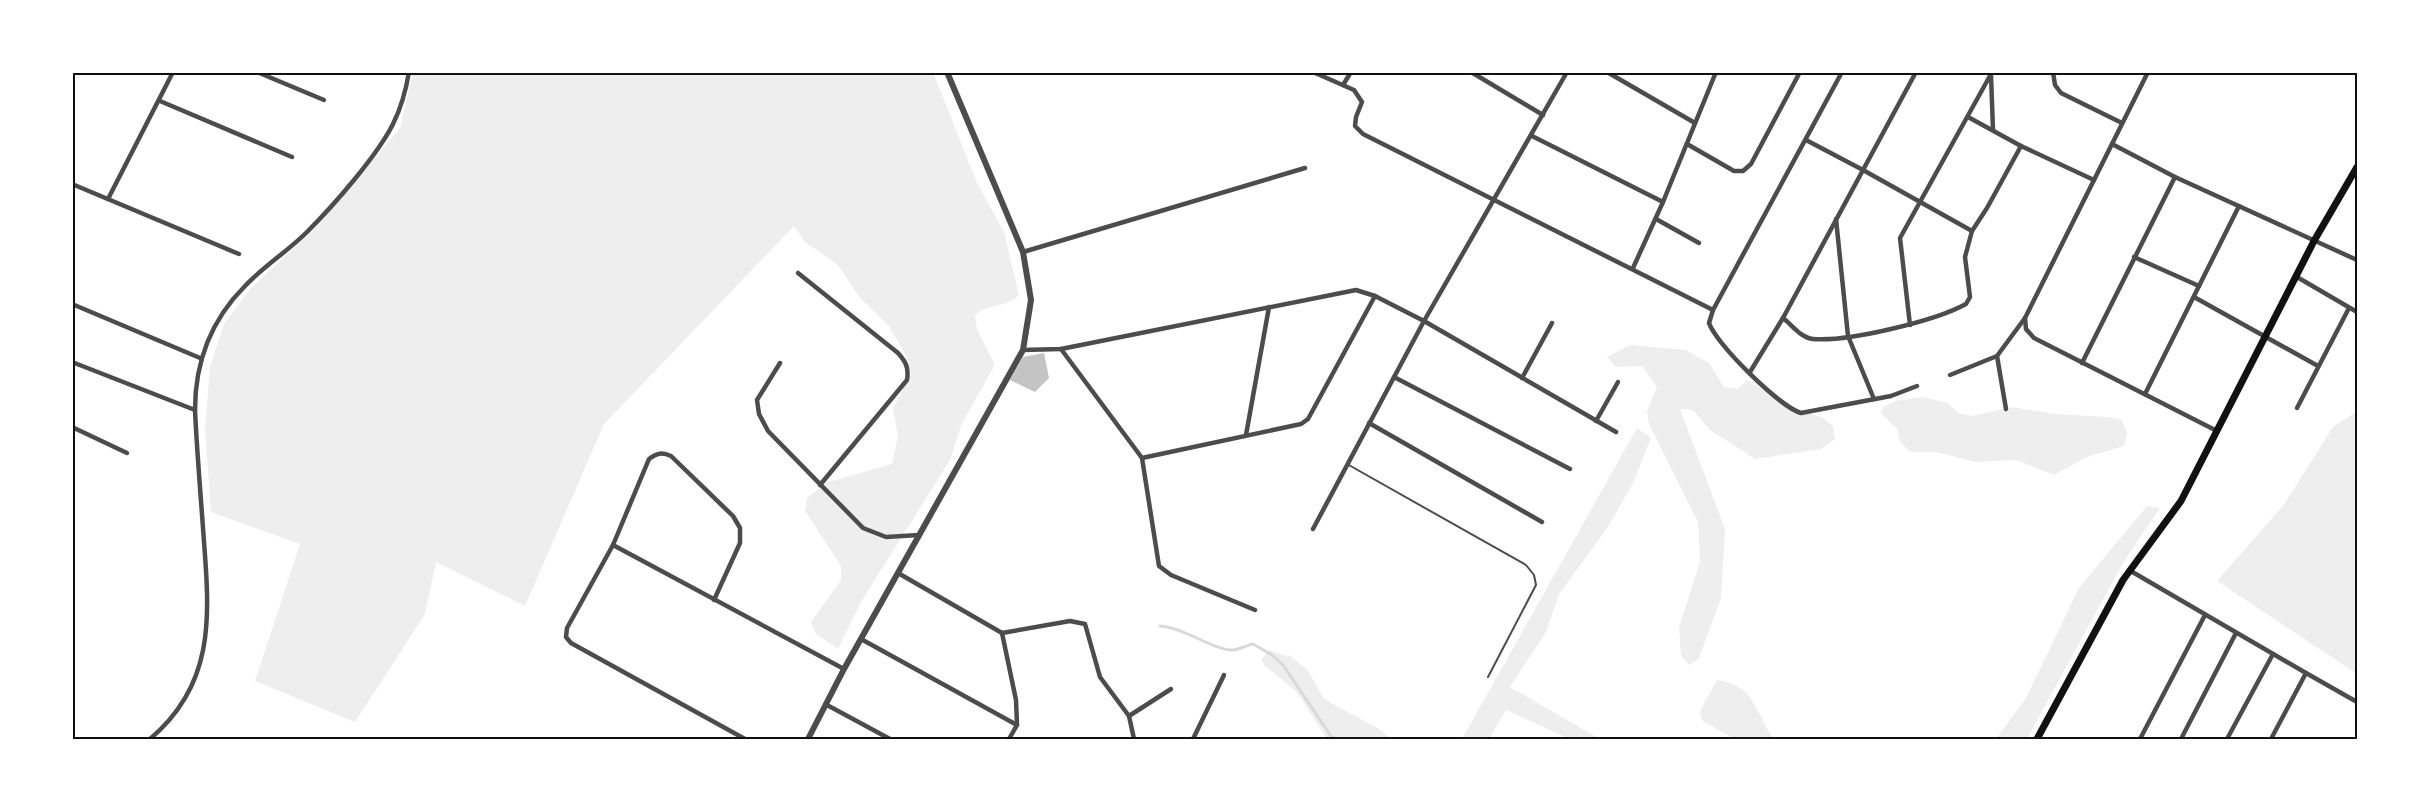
<svg xmlns="http://www.w3.org/2000/svg" width="2429" height="811" font-family="'Open Sans',sans-serif">
  <style>
    .green { fill: #eee }
    .lines { fill: none; stroke-linecap: round; stroke-linejoin: round }
    .stream { stroke: #d9d9d9; stroke-width: 3 }
    .building { fill: #c4c4c4 }
    .service { stroke: #4c4c4c; stroke-width: 2 }
    .minor { stroke: #4c4c4c; stroke-width: 4.5 }
    .tertiary { stroke: #4c4c4c; stroke-width: 6 }
    .secondary { stroke: #111; stroke-width: 7 }
    .neatline { fill: none; stroke: #111; stroke-width: 2 }
  </style>
  <rect width="100%" height="100%" fill="#fff"/>
  <!-- green -->
  <g class="green">
    <path d="M413,72H933L977,183L1004,232L1019,295C1005,309 990,302 975,315L977,329L995,365L962,423L950,460L861,602L838,649L816,634L811,622L841,580V566L805,511L807,498L828,482L892,464L898,436L893,409L911,374L909,361L889,326L860,298L838,265L805,242L794,226L604,424L525,606L436,562L425,614L355,722L255,681L300,544L211,512L205,429L210,367L224,324L252,287L316,228L400,128Z"/>
    <polygon points="1630,345 1686,350 1710,364 1724,387 1738,389 1747,380 1794,409 1822,417 1833,426 1835,439 1821,449 1755,459 1710,430 1693,410 1680,409 1725,529 1721,598 1699,658 1689,665 1681,655 1679,627 1700,562 1698,522 1649,424 1647,411 1657,387 1642,366 1616,367 1607,357"/>
    <polygon points="1922,397 1948,403 1958,413 1972,416 2012,407 2054,414 2108,417 2122,420 2127,433 2124,446 2087,457 2054,475 2016,460 1976,462 1936,452 1910,452 1900,442 1897,429 1881,413 1883,407 1895,401"/>
    <polygon points="2357,411 2357,674 2217,581 2283,506 2333,427"/>
    <polygon points="1637,428 1651,438 1633,483 1608,527 1559,594 1546,632 1510,687 1600,739 1570,739 1506,710 1489,739 1462,739"/>
    <polygon points="2147,506 2160,508 2123,563 2027,739 1996,739 2026,698 2079,588"/>
    <polygon points="1269,650 1288,657 1289,655 1307,669 1324,699 1379,729 1391,739 1327,739 1296,691 1265,666 1261,660"/>
    <path d="M1717,680C1756,685 1754,712 1774,739H1735L1703,721L1700,715L1701,709Z"/>
  </g>
  <g class="lines">
    <!-- stream -->
    <path class="stream" d="M1160,626C1183,627 1217,652 1234,650C1240,649 1247,645 1253,644L1272,655L1283,665L1333,739"/>
  </g>
  <!-- building -->
  <polygon class="building" points="1044,353 1049,378 1035,392 1010,380 1023,357"/>
  <g class="lines">
    <!-- service -->
    <polyline class="service" points="1347,464 1526,565 1534,575 1536,585 1488,677"/>
    <!-- minor -->
    <g class="minor">
      <polyline points="257,72 324,100"/>
      <polyline points="1313,72 1354,90 1362,102 1356,117 1355,126 1363,134 1713,310"/>
      <polyline points="1471,72 1543,115"/>
      <polyline points="1607,72 1695,123"/>
      <path d="M1842,72L1713,310L1709,323C1716,344 1780,407 1801,413L1891,396L1917,386"/>
      <polyline points="2053,72 2055,85 2061,93 2122,123"/>
      <polyline points="2148,72 2025,318 2026,329 2034,338 2217,431"/>
      <polyline points="1991,75 1993,130"/>
      <polyline points="1343,85 1351,72"/>
      <polyline points="160,101 292,157"/>
      <polyline points="1968,117 2021,146 2094,180"/>
      <polyline points="1532,136 1663,202"/>
      <polyline points="1806,140 1863,170 1972,231"/>
      <polyline points="1687,144 1734,171 1743,171 1751,164 1800,72"/>
      <polyline points="2112,144 2175,177 2357,260"/>
      <polyline points="72,184 239,254"/>
      <polyline points="108,199 173,72"/>
      <polyline points="1656,219 1699,243"/>
      <polyline points="1836,219 1848,336 1874,399"/>
      <polyline points="1023,252 1305,168"/>
      <polyline points="2134,257 2199,286"/>
      <polyline points="1633,268 1663,202 1716,72"/>
      <path d="M798,273L898,353C906,362 909,368 907,380L820,485"/>
      <polyline points="2297,277 2357,312"/>
      <polyline points="2194,297 2318,366"/>
      <polyline points="72,304 200,358"/>
      <path d="M1783,318C1792,325 1801,338 1813,339C1848,342 1935,321 1966,304L1970,297L1965,257L1972,231L1987,208L2021,146"/>
      <polyline points="1910,325 1900,238 1991,74"/>
      <polyline points="1061,349 1142,458 1159,566 1171,575 1255,610"/>
      <polyline points="1023,350 1061,349 1356,290 1375,296 1424,321 1616,432"/>
      <polyline points="72,362 195,410"/>
      <polyline points="780,363 757,400 759,414 768,431 863,528 886,537 919,535"/>
      <polyline points="2082,363 2175,177"/>
      <polyline points="1750,372 1783,318 1916,72"/>
      <polyline points="1950,375 1997,356"/>
      <polyline points="1394,377 1570,469"/>
      <polyline points="1522,378 1552,323"/>
      <polyline points="2145,394 2239,206"/>
      <polyline points="2297,408 2349,308"/>
      <polyline points="2006,409 1997,356 2025,318"/>
      <polyline points="1596,421 1618,382"/>
      <polyline points="1369,423 1542,522"/>
      <polyline points="72,427 127,453"/>
      <polyline points="1246,435 1269,307"/>
      <polyline points="1142,458 1301,424 1308,419 1375,296"/>
      <polyline points="1313,529 1424,321 1567,72"/>
      <polyline points="613,545 844,669"/>
      <polyline points="2129,570 2306,673 2271,739"/>
      <polyline points="898,573 1002,633 1016,700 1017,725 1009,739"/>
      <path d="M714,600L740,543V528L733,516L671,456C662,452 657,453 649,459L613,545L567,628L566,637L571,643L745,739"/>
      <polyline points="1002,633 1070,621 1085,624 1100,677 1129,716 1134,739"/>
      <polyline points="861,639 1017,725"/>
      <polyline points="2306,673 2357,702"/>
      <polyline points="827,705 890,739"/>
      <polyline points="1129,716 1171,689"/>
      <path d="M150,739C214,685 210,619 204,542C201,498 197,454 195,410C195,362 211,320 245,286C264,266 288,251 307,232C333,206 377,156 393,124C401,108 406,90 409,72"/>
      <polyline points="1193,739 1224,675"/>
      <polyline points="2140,739 2205,615"/>
      <polyline points="2181,739 2236,633"/>
      <polyline points="2227,739 2273,654"/>
    </g>
    <!-- tertiary -->
    <polyline class="tertiary" points="808,739 844,669 1023,350 1031,300 1023,252 947,72"/>
    <!-- secondary -->
    <polyline class="secondary" points="2037,739 2123,580 2181,501 2314,241 2357,167"/>
  </g>
  <!-- border -->
  <rect width="2429" height="811" fill="none" stroke="#ffffff" stroke-width="147"/>
  <rect x="74" y="74" width="2282" height="664" class="neatline"/>
</svg>
